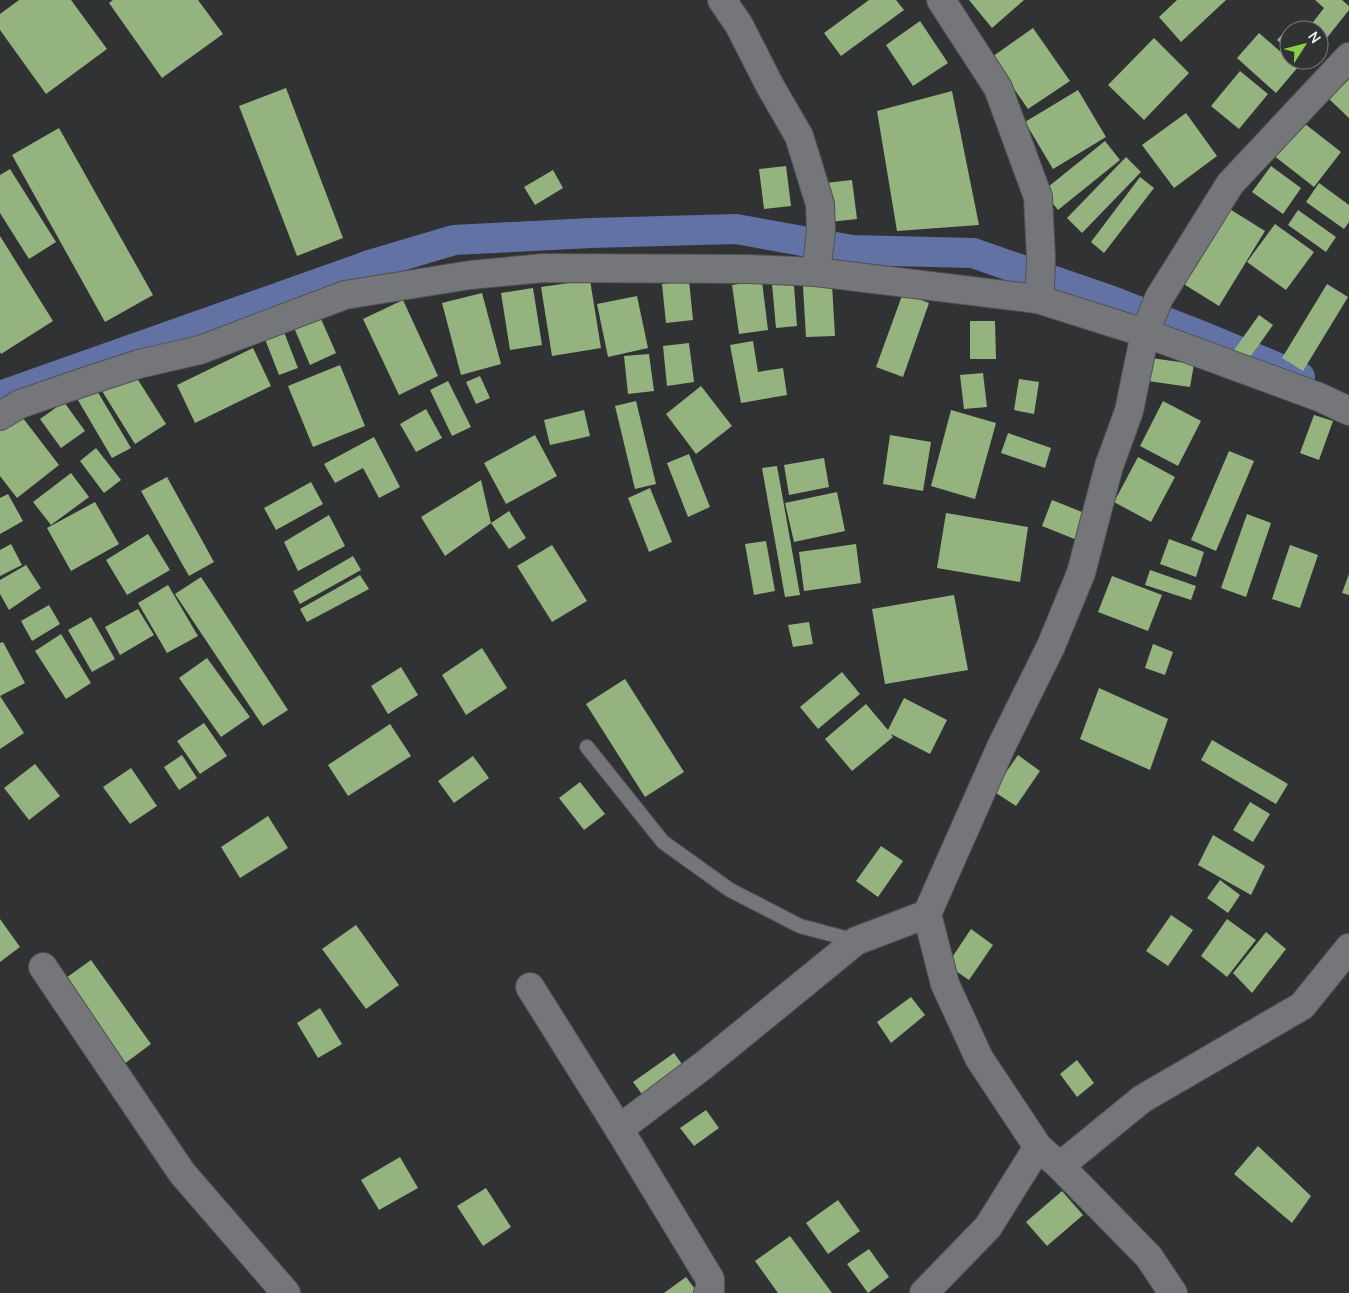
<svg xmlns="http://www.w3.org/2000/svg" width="1349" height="1293" font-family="Manrope,sans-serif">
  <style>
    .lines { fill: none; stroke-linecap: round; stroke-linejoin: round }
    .canal { stroke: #6372a5; stroke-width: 30 }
    .building { fill: #95b37f }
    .lane-casing { stroke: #505153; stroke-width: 16 }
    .street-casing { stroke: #505153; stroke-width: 30 }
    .lane { stroke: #757679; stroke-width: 14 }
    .street { stroke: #757679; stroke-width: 28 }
  </style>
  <rect width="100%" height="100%" fill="#313234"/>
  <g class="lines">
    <!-- canal -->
    <polyline class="canal" points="0,396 370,265 454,240 591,233 736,229 852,250 973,253 1112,301 1207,338 1300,377"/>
  </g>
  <!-- building -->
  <g class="building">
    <polygon points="19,0 71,0 107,49 46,94 0,30 0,14"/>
    <polygon points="113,0 198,0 223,34 162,78 109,3"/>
    <polygon points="869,0 896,0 904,10 841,56 824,33"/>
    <polygon points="969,0 1024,0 992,28"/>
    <polygon points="1177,0 1226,0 1181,42 1159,17"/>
    <polygon points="1315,0 1342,0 1349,6 1349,10 1322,44 1319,41 1319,30 1307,30 1324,8"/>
    <polygon points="920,21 948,63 913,86 886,45"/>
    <polygon points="1289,27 1292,30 1289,30 1289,50 1277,40"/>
    <polygon points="1033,28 1070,81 1028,109 992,57"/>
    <polygon points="1259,33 1298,67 1276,93 1237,58"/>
    <polygon points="1154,38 1189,73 1144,120 1108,85"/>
    <polygon points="1240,71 1268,94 1239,129 1211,106"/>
    <polygon points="1349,79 1349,118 1329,99"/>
    <polygon points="286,88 343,238 297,256 239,106"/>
    <polygon points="1078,90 1106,137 1053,169 1025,122"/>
    <polygon points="952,91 979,225 897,231 877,111"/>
    <polygon points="1186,113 1217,156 1174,188 1142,145"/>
    <polygon points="1300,120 1341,152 1314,187 1273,155"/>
    <polygon points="59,128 153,295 105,322 12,155"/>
    <polygon points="1105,141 1120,160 1058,210 1043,191"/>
    <polygon points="1126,157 1141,172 1082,233 1067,218"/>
    <polygon points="786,166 791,206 764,209 759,169"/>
    <polygon points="1271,166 1301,188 1283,214 1252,192"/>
    <polygon points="10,169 56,242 29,259 0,213 0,175"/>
    <polygon points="553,170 563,188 535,205 524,187"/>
    <polygon points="1140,177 1154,188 1104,253 1091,242"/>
    <polygon points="852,180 857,219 830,222 825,183"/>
    <polygon points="1319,183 1349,205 1349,222 1344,229 1306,202"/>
    <polygon points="1228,208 1265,231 1219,306 1182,283"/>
    <polygon points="1298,210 1336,237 1326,252 1288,225"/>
    <polygon points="1275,224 1314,252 1286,290 1247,262"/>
    <polygon points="0,236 53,321 1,354 0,352"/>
    <polygon points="793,272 797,326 776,328 771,273"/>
    <polygon points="590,280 601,348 552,356 541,287"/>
    <polygon points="689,280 693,320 666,323 662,284"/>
    <polygon points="762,281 768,330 739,334 732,285"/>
    <polygon points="832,284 835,336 806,337 803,286"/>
    <polygon points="1327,284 1348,297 1303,371 1282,358"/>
    <polygon points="533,288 542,345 510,350 501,293"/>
    <polygon points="482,293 501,364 461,375 442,303"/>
    <polygon points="903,293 929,303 903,377 876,367"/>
    <polygon points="637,296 648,348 608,357 597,304"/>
    <polygon points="403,300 438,376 399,395 363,319"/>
    <polygon points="318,312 336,353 310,365 292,323"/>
    <polygon points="1259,315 1273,325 1248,360 1234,350"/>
    <polygon points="970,321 995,321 996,359 970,359"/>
    <polygon points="282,327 298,368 279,375 263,334"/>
    <polygon points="753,341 758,372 783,368 787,395 741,403 730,345"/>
    <polygon points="689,343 694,382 667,386 663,346"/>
    <polygon points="253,348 271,386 195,423 177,385"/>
    <polygon points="649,354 654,391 628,394 624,356"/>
    <polygon points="1144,357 1194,364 1190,387 1141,380"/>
    <polygon points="340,365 365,426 313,447 288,386"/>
    <polygon points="133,372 166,424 135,444 102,391"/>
    <polygon points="983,373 987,407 964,409 960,375"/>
    <polygon points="480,376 490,398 476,404 466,382"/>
    <polygon points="1019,379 1039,382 1034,414 1014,410"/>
    <polygon points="448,381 471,427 452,436 430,390"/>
    <polygon points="93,384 131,448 112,458 75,395"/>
    <polygon points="701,386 732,426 696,454 666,414"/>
    <polygon points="636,401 656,484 635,489 615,406"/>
    <polygon points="1163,401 1201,421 1178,466 1140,446"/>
    <polygon points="64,402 85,431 61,448 40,419"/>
    <polygon points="16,409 59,465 17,498 0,476 0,421"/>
    <polygon points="426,409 442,438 416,452 400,424"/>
    <polygon points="584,410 590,436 550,445 544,420"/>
    <polygon points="951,410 996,423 975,499 931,486"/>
    <polygon points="1314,415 1333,421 1319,460 1300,453"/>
    <polygon points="1008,433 1051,448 1045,468 1001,453"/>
    <polygon points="535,435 557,476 506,504 484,463"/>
    <polygon points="890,435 931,442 923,491 883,484"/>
    <polygon points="374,437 400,487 379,498 363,468 335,483 324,464"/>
    <polygon points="96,448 121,480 104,493 80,461"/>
    <polygon points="1229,451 1254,461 1216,551 1191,540"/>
    <polygon points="689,454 710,507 688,517 667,463"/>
    <polygon points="1138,457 1175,477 1151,522 1114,502"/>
    <polygon points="824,458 829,487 789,495 784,465"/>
    <polygon points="777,466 800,595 785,597 762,468"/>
    <polygon points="71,473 89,497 51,525 33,502"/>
    <polygon points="167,477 214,562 189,576 141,491"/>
    <polygon points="481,480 491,523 445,556 421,517"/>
    <polygon points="311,482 323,504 276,530 264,508"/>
    <polygon points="650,488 672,542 649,552 628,498"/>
    <polygon points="837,492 845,531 794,542 785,503"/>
    <polygon points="8,494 23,521 0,534 0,498"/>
    <polygon points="1052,500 1087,514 1077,540 1042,526"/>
    <polygon points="95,502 119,544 71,571 47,528"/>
    <polygon points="509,511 526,538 509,549 491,523"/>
    <polygon points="946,513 1028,527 1020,582 937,568"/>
    <polygon points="1247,514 1271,523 1246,597 1221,588"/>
    <polygon points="329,515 345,546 298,571 284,542"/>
    <polygon points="148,534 170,570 127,595 106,560"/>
    <polygon points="1169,539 1204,552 1196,577 1160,564"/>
    <polygon points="766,541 775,591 754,595 745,544"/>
    <polygon points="11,544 22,565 0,576 0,550"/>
    <polygon points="856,544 861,583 804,591 799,552"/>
    <polygon points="552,545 587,601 552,622 517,566"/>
    <polygon points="1290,545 1318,555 1300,608 1272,599"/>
    <polygon points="353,556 361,570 300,604 293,591"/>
    <polygon points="26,565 41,588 9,610 0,594 0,580"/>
    <polygon points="1150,570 1196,586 1191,600 1145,585"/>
    <polygon points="1349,574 1349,595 1342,593"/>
    <polygon points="360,575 369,589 307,622 300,609"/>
    <polygon points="1112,576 1162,595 1148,631 1098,612"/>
    <polygon points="201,577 288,710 263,726 175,594"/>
    <polygon points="168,585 198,636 167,653 138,603"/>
    <polygon points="954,595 968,670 885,684 872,609"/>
    <polygon points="49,605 60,624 32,641 21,621"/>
    <polygon points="138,609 154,635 120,655 105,627"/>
    <polygon points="91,617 115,659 92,672 68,630"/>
    <polygon points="809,622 813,644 793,647 788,625"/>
    <polygon points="61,634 91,683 66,699 35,651"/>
    <polygon points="3,642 25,683 0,696 24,733 0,749 0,643"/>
    <polygon points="1153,644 1173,652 1165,675 1145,668"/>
    <polygon points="482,648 507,688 466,715 442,675"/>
    <polygon points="207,658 250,717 221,737 179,678"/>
    <polygon points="401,667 418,695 388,714 371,686"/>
    <polygon points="842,672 860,694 818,729 800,707"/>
    <polygon points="625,679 684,772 645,797 586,704"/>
    <polygon points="1099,688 1168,719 1150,770 1080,739"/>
    <polygon points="904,698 947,720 930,754 891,734 893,737 852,771 825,739 866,704 888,730"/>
    <polygon points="204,723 227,756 200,774 177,741"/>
    <polygon points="390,724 411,756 348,796 328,765"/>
    <polygon points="1212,740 1288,784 1276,804 1201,760"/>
    <polygon points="182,755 197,778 179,790 164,767"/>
    <polygon points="1018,755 1040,771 1016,806 993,791"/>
    <polygon points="473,756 489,778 454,803 438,781"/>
    <polygon points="35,764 60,796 29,820 4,788"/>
    <polygon points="131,768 157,806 130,824 103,787"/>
    <polygon points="580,782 605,814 584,830 559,798"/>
    <polygon points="1250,802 1270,814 1253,842 1233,830"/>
    <polygon points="268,816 288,848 240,878 221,847"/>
    <polygon points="1213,835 1265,866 1251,895 1198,865"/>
    <polygon points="881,846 903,861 878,897 856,881"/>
    <polygon points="1220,880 1240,895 1228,913 1207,898"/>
    <polygon points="1171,915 1193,930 1168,966 1146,951"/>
    <polygon points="0,919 20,947 0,962"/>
    <polygon points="1227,919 1256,940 1227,977 1201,956"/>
    <polygon points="356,925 399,985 366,1009 322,949"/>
    <polygon points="971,929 993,945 969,980 947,965"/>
    <polygon points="1266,932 1286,949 1252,993 1233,973"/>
    <polygon points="91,960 151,1044 116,1070 59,983"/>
    <polygon points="911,997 925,1015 891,1043 877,1022"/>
    <polygon points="320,1008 342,1044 318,1058 297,1023"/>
    <polygon points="674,1053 687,1071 647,1101 633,1082"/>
    <polygon points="1077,1060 1094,1083 1077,1097 1060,1074"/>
    <polygon points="706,1110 719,1128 694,1146 680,1128"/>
    <polygon points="1258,1146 1311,1196 1292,1223 1234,1174"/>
    <polygon points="400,1157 418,1188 379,1210 361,1180"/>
    <polygon points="486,1188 511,1227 483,1246 457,1206"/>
    <polygon points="1062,1191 1083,1215 1047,1246 1026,1222"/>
    <polygon points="838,1200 860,1231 828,1254 806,1223"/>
    <polygon points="790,1236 832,1293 778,1293 755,1261"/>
    <polygon points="869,1249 889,1277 868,1293 847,1264"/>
    <polygon points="686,1277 698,1293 664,1293"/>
  </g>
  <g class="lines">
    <!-- lane casing -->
    <g class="lane-casing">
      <polyline id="lane" points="587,747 663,842 730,890 800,926 856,941"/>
    </g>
    <!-- street casing -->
    <g class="street-casing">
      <g id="street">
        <polyline points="722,0 739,25 770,86 799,136 820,204 821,232 816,272"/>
        <polyline points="941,0 998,88 1038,197 1041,257 1040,286 1037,299"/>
        <polyline points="0,416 20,404 84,382 139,364 200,350 345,295 470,275 544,268 749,269 816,272 1037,299 1145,333 1319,397 1349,411"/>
        <polyline points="43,967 182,1173 286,1293"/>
        <polyline points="530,987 619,1129 710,1279 710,1291 708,1293"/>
        <polyline points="619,1129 704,1065 856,941 927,914"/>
        <polyline points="1060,1166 1142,1099 1302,1006 1349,948"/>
        <polyline points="924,1293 988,1227 1038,1147"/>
        <polyline points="1173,1293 1149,1257 1060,1166 1038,1147 979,1058 945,984 927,914 1001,747 1051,646 1081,573 1109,466 1129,411 1145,333 1159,298 1230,184 1349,57"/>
      </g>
    </g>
    <!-- lane -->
    <use href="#lane" class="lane"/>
    <!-- street -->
    <use href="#street" class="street"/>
  </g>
  <!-- north arrow -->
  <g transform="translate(1304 45) rotate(54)"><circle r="24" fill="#313234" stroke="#7c7c7e"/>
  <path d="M0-4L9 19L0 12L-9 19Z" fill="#88cf49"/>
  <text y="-8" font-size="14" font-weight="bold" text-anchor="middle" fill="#ececee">N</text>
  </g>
</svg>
